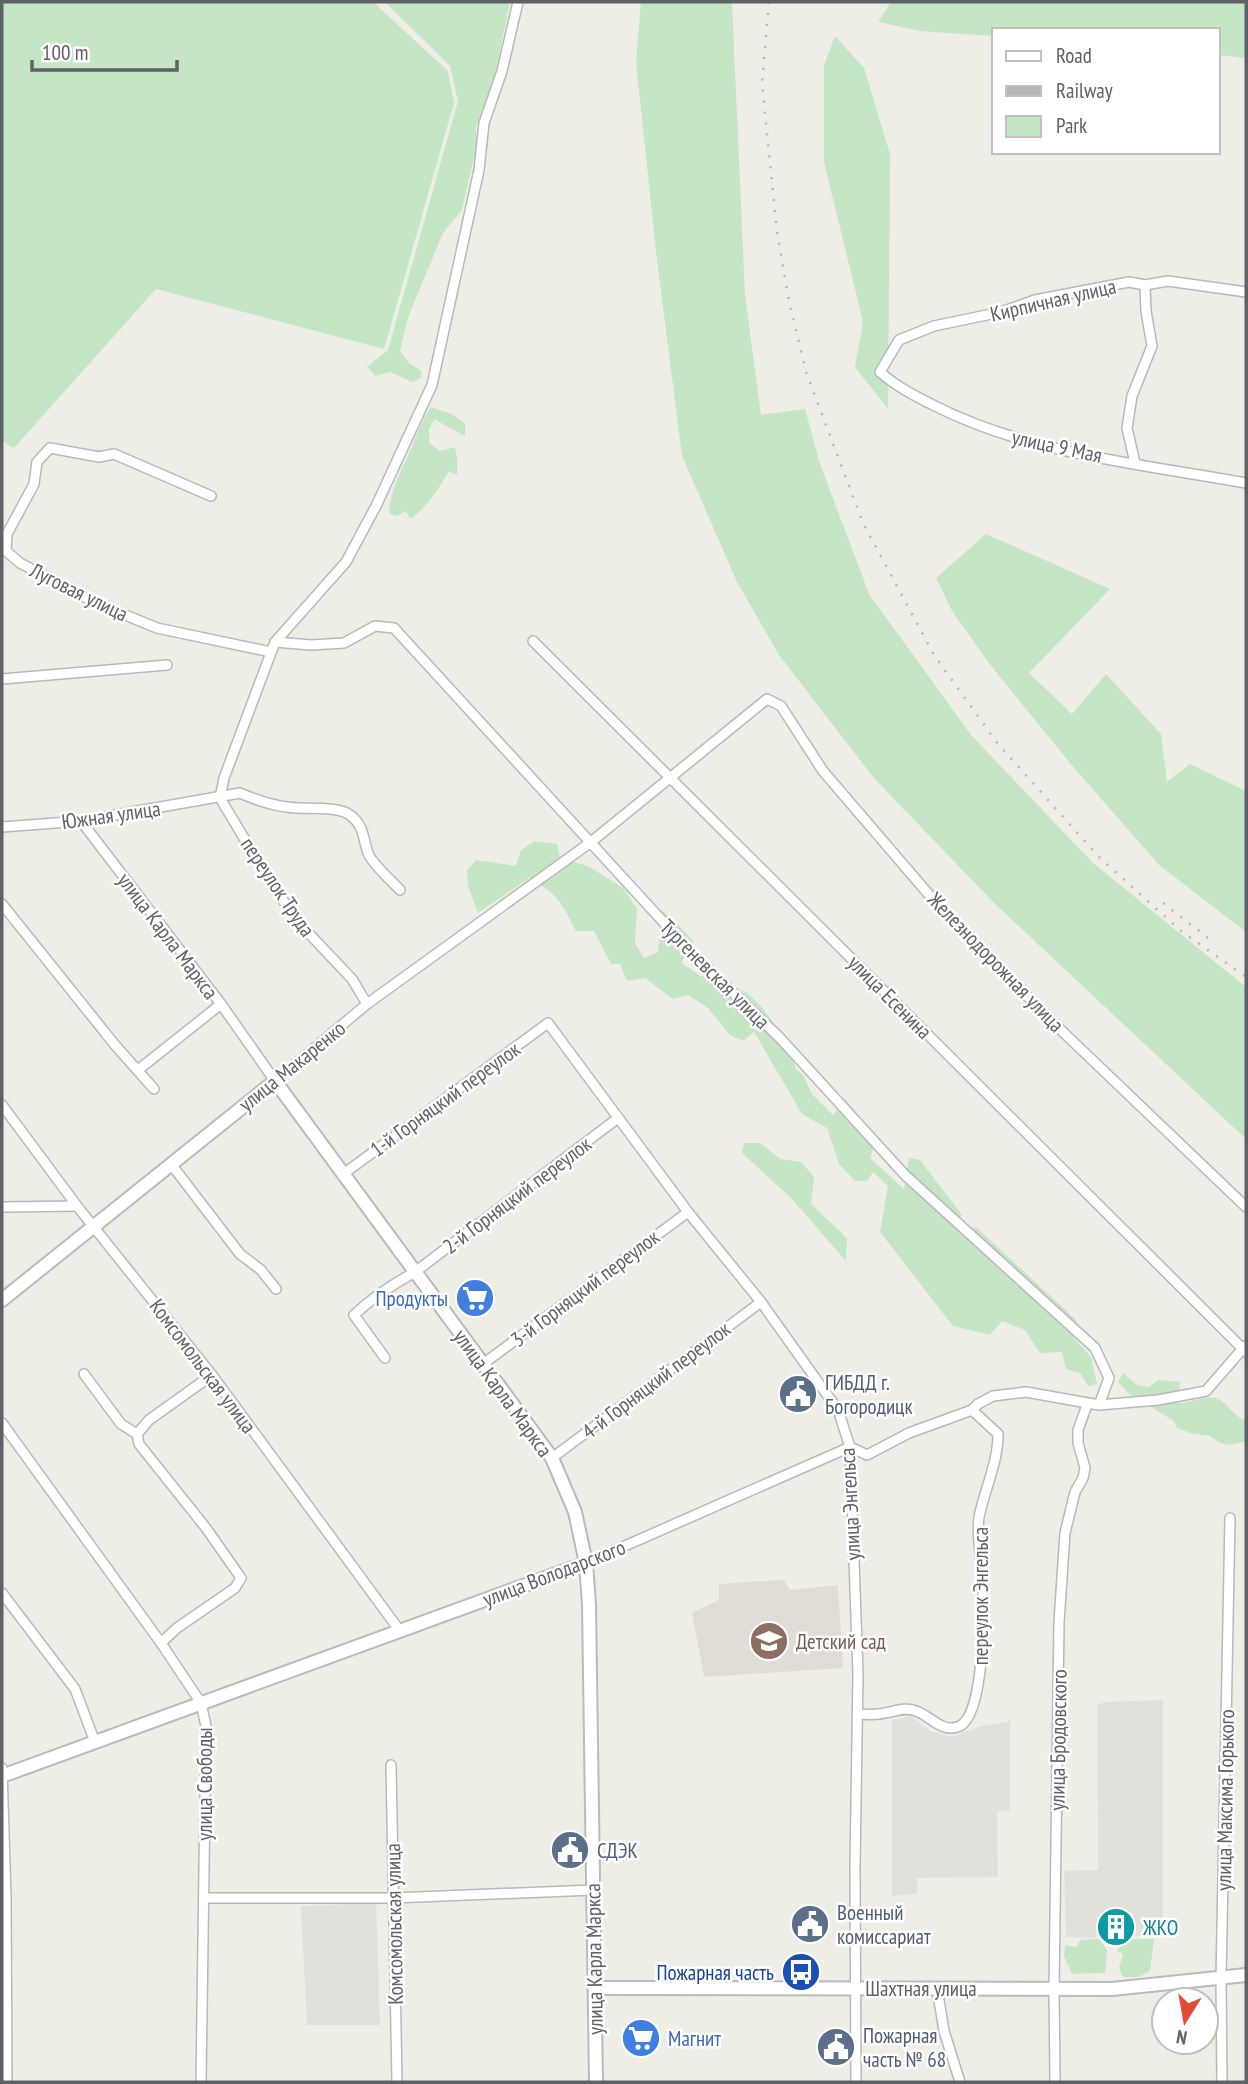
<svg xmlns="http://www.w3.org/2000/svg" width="1248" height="2084" font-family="'PT Sans Narrow',sans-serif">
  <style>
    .industrial { fill: #e1e0db }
    .education { fill: #dfddd5 }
    .green { fill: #c4e6c5 }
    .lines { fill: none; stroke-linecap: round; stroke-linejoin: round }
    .street-casing { stroke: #b7b8bc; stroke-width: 12 }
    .secondary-casing { stroke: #b8babf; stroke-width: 16 }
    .street { stroke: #fff; stroke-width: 9 }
    .secondary { stroke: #fff; stroke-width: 12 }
    .rail { stroke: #b6b7b7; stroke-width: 2.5; stroke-dasharray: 2 9; stroke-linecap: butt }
    .labels { text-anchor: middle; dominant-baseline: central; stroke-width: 5; stroke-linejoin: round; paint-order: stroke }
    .street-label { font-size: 21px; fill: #5e6166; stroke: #fff }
    .shop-label { font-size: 21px; fill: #366cbe; stroke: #fff; text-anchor: end }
    .service-label { font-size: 21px; fill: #4e5e75; stroke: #fff; text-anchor: start }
    .education-label { font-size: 21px; fill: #785e54; stroke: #fff; text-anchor: start }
    .culture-label { font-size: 21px; fill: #0d838f; stroke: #fff; text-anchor: start }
    .transit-label { font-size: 21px; fill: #164399; stroke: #fff; text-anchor: end }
  </style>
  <rect width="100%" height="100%" fill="#efeee6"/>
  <!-- industrial -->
  <g class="industrial">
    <polygon points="1163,1700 1163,1935 1134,1936 1133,1914 1097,1917 1096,1938 1066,1937 1064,1871 1098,1870 1097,1705 1105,1702"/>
    <polygon points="911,1716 930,1731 951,1737 982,1726 1010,1721 1010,1810 997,1812 998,1877 917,1878 917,1894 892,1896 892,1720"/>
    <polygon points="376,1903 380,2025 307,2025 301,1906"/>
  </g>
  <!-- education -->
  <polygon class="education" points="784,1580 790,1590 838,1585 843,1668 704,1677 692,1613 719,1600 719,1584"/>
  <!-- green -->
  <g class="green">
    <polygon points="2,2 373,2 448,71 454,103 384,349 156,289 14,448 2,441"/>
    <polygon points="385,2 510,2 495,75 476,127 476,149 462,210 443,233 408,317 400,351 409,363 421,371 421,378 412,382 390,372 376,376 367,367 388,350 458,101 450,66"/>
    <polygon points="641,2 732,2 745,295 761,415 805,409 820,464 869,594 971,735 1093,863 1246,987 1246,1139 994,903 873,777 779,655 737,582 682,456 657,260 636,63"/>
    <polygon points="891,2 1246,2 1246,58 1218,55 1218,30 994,30 994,36 919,31 878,22"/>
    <polygon points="835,36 864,68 890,154 888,409 855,367 863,322 824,162 824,65"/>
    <path d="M431,407L452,414L465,423V436L434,419L429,430V443L440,451L455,447L457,458V475L449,471C439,488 426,509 410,519L406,511L397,516L389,513C392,484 399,477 410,451C417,436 421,421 431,407Z"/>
    <polygon points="986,534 1110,589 1029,673 1072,714 1106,674 1161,734 1167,782 1190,764 1246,791 1246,932 1159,865 1075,769 991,666 952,611 936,578"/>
    <path d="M535,841L557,844L560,858L588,866L623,888L637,908L635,943L644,958L658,952L662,911L675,921L694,942L681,963L701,976L746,992L760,1005L785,1038L796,1069L803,1075L812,1094L833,1115L845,1099L877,1138L870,1158L904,1189L909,1158L920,1160L962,1215L953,1228H977L1074,1318L1082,1331L1074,1338L1091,1357L1097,1384L1088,1386L1081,1374L1066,1369L1062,1352L1040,1353L1025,1330L1002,1321L990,1335L953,1326L880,1232L888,1186L873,1172L867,1181H855L839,1164L827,1128L802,1114L754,1032L743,1041L730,1035L708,1008L688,995L673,999L645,978L627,981L620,964H611L594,931H576C561,902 558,894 529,878L478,913L468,886L467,870L476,860L516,866L521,850Z"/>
    <polygon points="744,1143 760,1143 780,1159 801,1162 814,1177 811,1204 847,1238 846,1261 792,1199 742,1153"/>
    <path d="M1123,1373L1137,1385L1149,1387L1158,1380L1180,1382L1178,1403C1191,1403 1207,1394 1218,1399C1229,1404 1234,1418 1246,1420V1441L1229,1445L1220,1443L1210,1436L1190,1433L1176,1427L1174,1421L1129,1394L1118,1382Z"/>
    <polygon points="1099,1939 1107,1950 1105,1973 1072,1974 1064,1956 1065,1945 1076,1947 1081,1940"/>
    <polygon points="1141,1939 1154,1939 1150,1971 1138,1977 1123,1977 1119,1968 1123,1954 1117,1951 1125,1940"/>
  </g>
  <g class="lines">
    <!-- street casing -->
    <g class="street-casing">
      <g id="street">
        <path d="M1246,292L1168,281L1145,285L1129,282L1035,300L1001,312L934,326L899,340L880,372C897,387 915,396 935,406C1030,454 1142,464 1246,483"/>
        <polyline points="1135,463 1127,428 1132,396 1152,346 1146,311 1145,285"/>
        <polyline points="211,496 114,454 99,457 50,448 37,462 34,484 7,534 6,551 20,563 94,602 157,628 271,652"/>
        <polyline points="533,641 1246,1352"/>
        <polyline points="275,642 311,645 344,643 375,626 394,628 689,950 780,1038 905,1175 1095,1348 1109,1378 1099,1405"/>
        <polyline points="2,679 167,665"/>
        <polyline points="220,798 224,778 275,642 346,562 377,504 432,385 479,170 484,123 502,71 518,2"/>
        <polyline points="220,798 269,880 299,923 352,979 367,1004"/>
        <polyline points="81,821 221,1004 275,1081 367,1004 591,842 767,699 781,706 823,771 949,918 1064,1033 1246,1207"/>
        <path d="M2,827L81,821L240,793C256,800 270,805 287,807C303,810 337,805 350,815C364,825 363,839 368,853C372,864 392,881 400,890"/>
        <polyline points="2,904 115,1045 154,1089"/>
        <polyline points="138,1070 221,1004"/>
        <polyline points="2,1105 77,1206 212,1375 400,1631"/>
        <polyline points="171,1164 240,1254 261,1270 276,1289"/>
        <polyline points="342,1175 548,1023 688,1212 761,1302 838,1410 850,1447 858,1674 855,1867 856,2082"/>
        <polyline points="2,1207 77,1206"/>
        <path d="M385,1358L354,1315C373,1297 393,1284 415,1272L618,1118"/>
        <polyline points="483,1364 688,1212"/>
        <polyline points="84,1374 121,1424 137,1434 139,1444 206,1528 241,1578 235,1588 177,1628 161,1643"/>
        <polyline points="2,1423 161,1643 201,1703 206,1726 201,2082"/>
        <polyline points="137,1434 149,1420 212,1375"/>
        <polyline points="552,1458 761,1302"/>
        <polyline points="586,1563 850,1447 867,1455 909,1433 972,1410 978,1404 993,1396 1026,1392 1099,1405 1158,1400 1206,1391 1245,1346"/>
        <polyline points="2,1593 75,1689 95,1742"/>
        <path d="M858,1714C865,1714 872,1715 879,1714C891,1713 905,1706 916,1711C931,1716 942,1734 960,1726C985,1713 984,1608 983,1581C982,1560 976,1538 979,1517C985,1488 998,1463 998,1434L972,1410"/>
        <polyline points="391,1765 397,2082"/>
        <polyline points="2,1768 6,1898 7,2082"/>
        <polyline points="204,1898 393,1898 593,1890"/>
        <polyline points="937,1988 944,2031 960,2082"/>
        <polyline points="1055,2082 1054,1989 1059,1622 1065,1533 1075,1492 1083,1478 1085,1468 1078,1443 1078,1430 1087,1405"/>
        <polyline points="1222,2082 1221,1979 1230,1518"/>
      </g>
    </g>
    <!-- secondary casing -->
    <g class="secondary-casing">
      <g id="secondary">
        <polyline points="2,1300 275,1081 552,1458 575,1512 586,1563 589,1605 596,2082"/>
        <polyline points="2,1776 586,1563"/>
        <polyline points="595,1988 1112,1989 1246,1975"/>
      </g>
    </g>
    <!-- street -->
    <use href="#street" class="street"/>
    <!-- secondary -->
    <use href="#secondary" class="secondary"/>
    <!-- rail -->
    <g class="rail">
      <polyline points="769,2 762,84 777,232 788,296 806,372 863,523 934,655 998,744 1100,858 1181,931 1246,977"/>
      <polyline points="1163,903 1213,942"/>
    </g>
  </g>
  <!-- icons -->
  <defs>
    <g id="supermarket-disc" transform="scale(2.0125)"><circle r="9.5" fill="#3f7fe0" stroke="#fff"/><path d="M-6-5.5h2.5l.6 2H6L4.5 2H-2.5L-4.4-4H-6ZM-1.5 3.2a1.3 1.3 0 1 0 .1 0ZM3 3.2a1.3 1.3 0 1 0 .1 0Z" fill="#fff"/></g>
    <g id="civic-disc" transform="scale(2.0125)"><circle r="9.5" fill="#5c6f8a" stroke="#fff"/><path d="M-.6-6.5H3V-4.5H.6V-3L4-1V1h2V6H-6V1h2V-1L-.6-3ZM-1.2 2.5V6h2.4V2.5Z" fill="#fff"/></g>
    <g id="school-disc" transform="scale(2.0125)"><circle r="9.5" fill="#8d6e63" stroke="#fff"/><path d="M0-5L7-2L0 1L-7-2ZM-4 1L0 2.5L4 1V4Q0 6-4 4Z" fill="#fff"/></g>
    <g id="building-disc" transform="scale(2.0125)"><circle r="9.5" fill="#0f9aa8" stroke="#fff"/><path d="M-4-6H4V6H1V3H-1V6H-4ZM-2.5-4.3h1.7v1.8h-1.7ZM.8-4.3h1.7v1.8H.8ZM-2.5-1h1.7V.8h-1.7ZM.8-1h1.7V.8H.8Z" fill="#fff"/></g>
    <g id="bus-disc" transform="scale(2.0125)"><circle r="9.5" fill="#1a4fb4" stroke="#fff"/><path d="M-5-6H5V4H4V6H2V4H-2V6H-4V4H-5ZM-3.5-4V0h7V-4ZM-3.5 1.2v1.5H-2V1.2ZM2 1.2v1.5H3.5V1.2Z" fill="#fff"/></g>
  </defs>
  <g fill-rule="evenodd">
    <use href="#supermarket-disc" x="475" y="1298"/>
    <use href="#civic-disc" x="798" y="1394"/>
    <use href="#school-disc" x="769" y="1641"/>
    <use href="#civic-disc" x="570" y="1850"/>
    <use href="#civic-disc" x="810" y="1924"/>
    <use href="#building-disc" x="1116" y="1927"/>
    <use href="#bus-disc" x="801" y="1972"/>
    <use href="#supermarket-disc" x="641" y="2038"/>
    <use href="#civic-disc" x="836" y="2047"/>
  </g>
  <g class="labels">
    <!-- street labels -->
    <g class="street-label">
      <text transform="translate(1053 300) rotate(-13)">Кирпичная улица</text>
      <text transform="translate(1057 446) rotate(12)">улица 9 Мая</text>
      <text transform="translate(79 592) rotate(26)">Луговая улица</text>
      <text transform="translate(111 815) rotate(-8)">Южная улица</text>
      <text transform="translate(278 887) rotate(56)">переулок Труда</text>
      <text transform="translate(168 936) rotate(53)">улица Карла Маркса</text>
      <text transform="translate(996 962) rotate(46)">Железнодорожная улица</text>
      <text transform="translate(715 974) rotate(45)">Тургеневская улица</text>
      <text transform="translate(890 997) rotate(45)">улица Есенина</text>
      <text transform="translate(292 1066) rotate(-39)">улица Макаренко</text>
      <text transform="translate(445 1099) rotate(-36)">1-й Горняцкий переулок</text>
      <text transform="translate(517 1195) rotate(-37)">2-й Горняцкий переулок</text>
      <text transform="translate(585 1288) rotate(-37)">3-й Горняцкий переулок</text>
      <text transform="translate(203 1366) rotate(53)">Комсомольская улица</text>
      <text transform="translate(656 1380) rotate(-37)">4-й Горняцкий переулок</text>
      <text transform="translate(503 1393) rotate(54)">улица Карла Маркса</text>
      <text transform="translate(850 1504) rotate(-93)">улица Энгельса</text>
      <text transform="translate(554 1573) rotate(-21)">улица Володарского</text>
      <text transform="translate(980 1596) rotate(-90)">переулок Энгельса</text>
      <text transform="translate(1058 1740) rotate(-89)">улица Бродовского</text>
      <text transform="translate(204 1784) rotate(-90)">улица Свободы</text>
      <text transform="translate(1225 1800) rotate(-89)">улица Максима Горького</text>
      <text transform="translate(394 1924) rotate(-91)">Комсомольская улица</text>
      <text transform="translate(594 1959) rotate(-91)">улица Карла Маркса</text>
      <text x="921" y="1988">Шахтная улица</text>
    </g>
    <!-- shop labels -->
    <g class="shop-label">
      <text x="448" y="1298">Продукты</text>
      <text x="668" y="2038" text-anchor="start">Магнит</text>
    </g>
    <!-- service labels -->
    <g class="service-label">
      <text x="825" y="1382">ГИБДД г.<tspan x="825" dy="24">Богородицк</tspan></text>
      <text x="597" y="1850">СДЭК</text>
      <text x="837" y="1912">Военный<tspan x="837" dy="24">комиссариат</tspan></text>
      <text x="863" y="2035">Пожарная<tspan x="863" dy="24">часть № 68</tspan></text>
    </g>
    <!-- education labels -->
    <g class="education-label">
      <text x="796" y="1641">Детский сад</text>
    </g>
    <!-- culture labels -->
    <g class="culture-label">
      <text x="1143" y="1927">ЖКО</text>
    </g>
    <!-- transit labels -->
    <g class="transit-label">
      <text x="774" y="1972">Пожарная часть</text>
    </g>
  </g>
  <!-- border -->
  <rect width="1248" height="2084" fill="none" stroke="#5e6166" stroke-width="7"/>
  <!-- legend -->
  <rect x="992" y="28" width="228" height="126" fill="#ffffff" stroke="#bfc0c2" stroke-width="2"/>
  <rect x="1006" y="51" width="35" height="10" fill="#ffffff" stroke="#bfc0c2" stroke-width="2"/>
  <text x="1056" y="63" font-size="21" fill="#5e6166">Road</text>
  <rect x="1006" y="86" width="35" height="10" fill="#b6b7b7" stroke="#bfc0c2" stroke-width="2"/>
  <text x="1056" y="98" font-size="21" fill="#5e6166">Railway</text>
  <rect x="1006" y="116" width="35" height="21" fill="#c4e6c5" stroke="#bfc0c2" stroke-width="2"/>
  <text x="1056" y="133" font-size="21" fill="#5e6166">Park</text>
  <!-- north arrow -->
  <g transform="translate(1185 2021) rotate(191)"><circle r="33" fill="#ffffff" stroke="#bfc0c2" stroke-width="2"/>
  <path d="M0-5L12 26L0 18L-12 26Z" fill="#e34b39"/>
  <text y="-10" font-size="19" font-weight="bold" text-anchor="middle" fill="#5e6166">N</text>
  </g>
  <!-- scale -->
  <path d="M32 60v10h145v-10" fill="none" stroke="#5e6166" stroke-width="3.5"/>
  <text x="42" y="60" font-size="21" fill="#5e6166" stroke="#ffffff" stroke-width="5" paint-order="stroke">100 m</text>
</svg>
